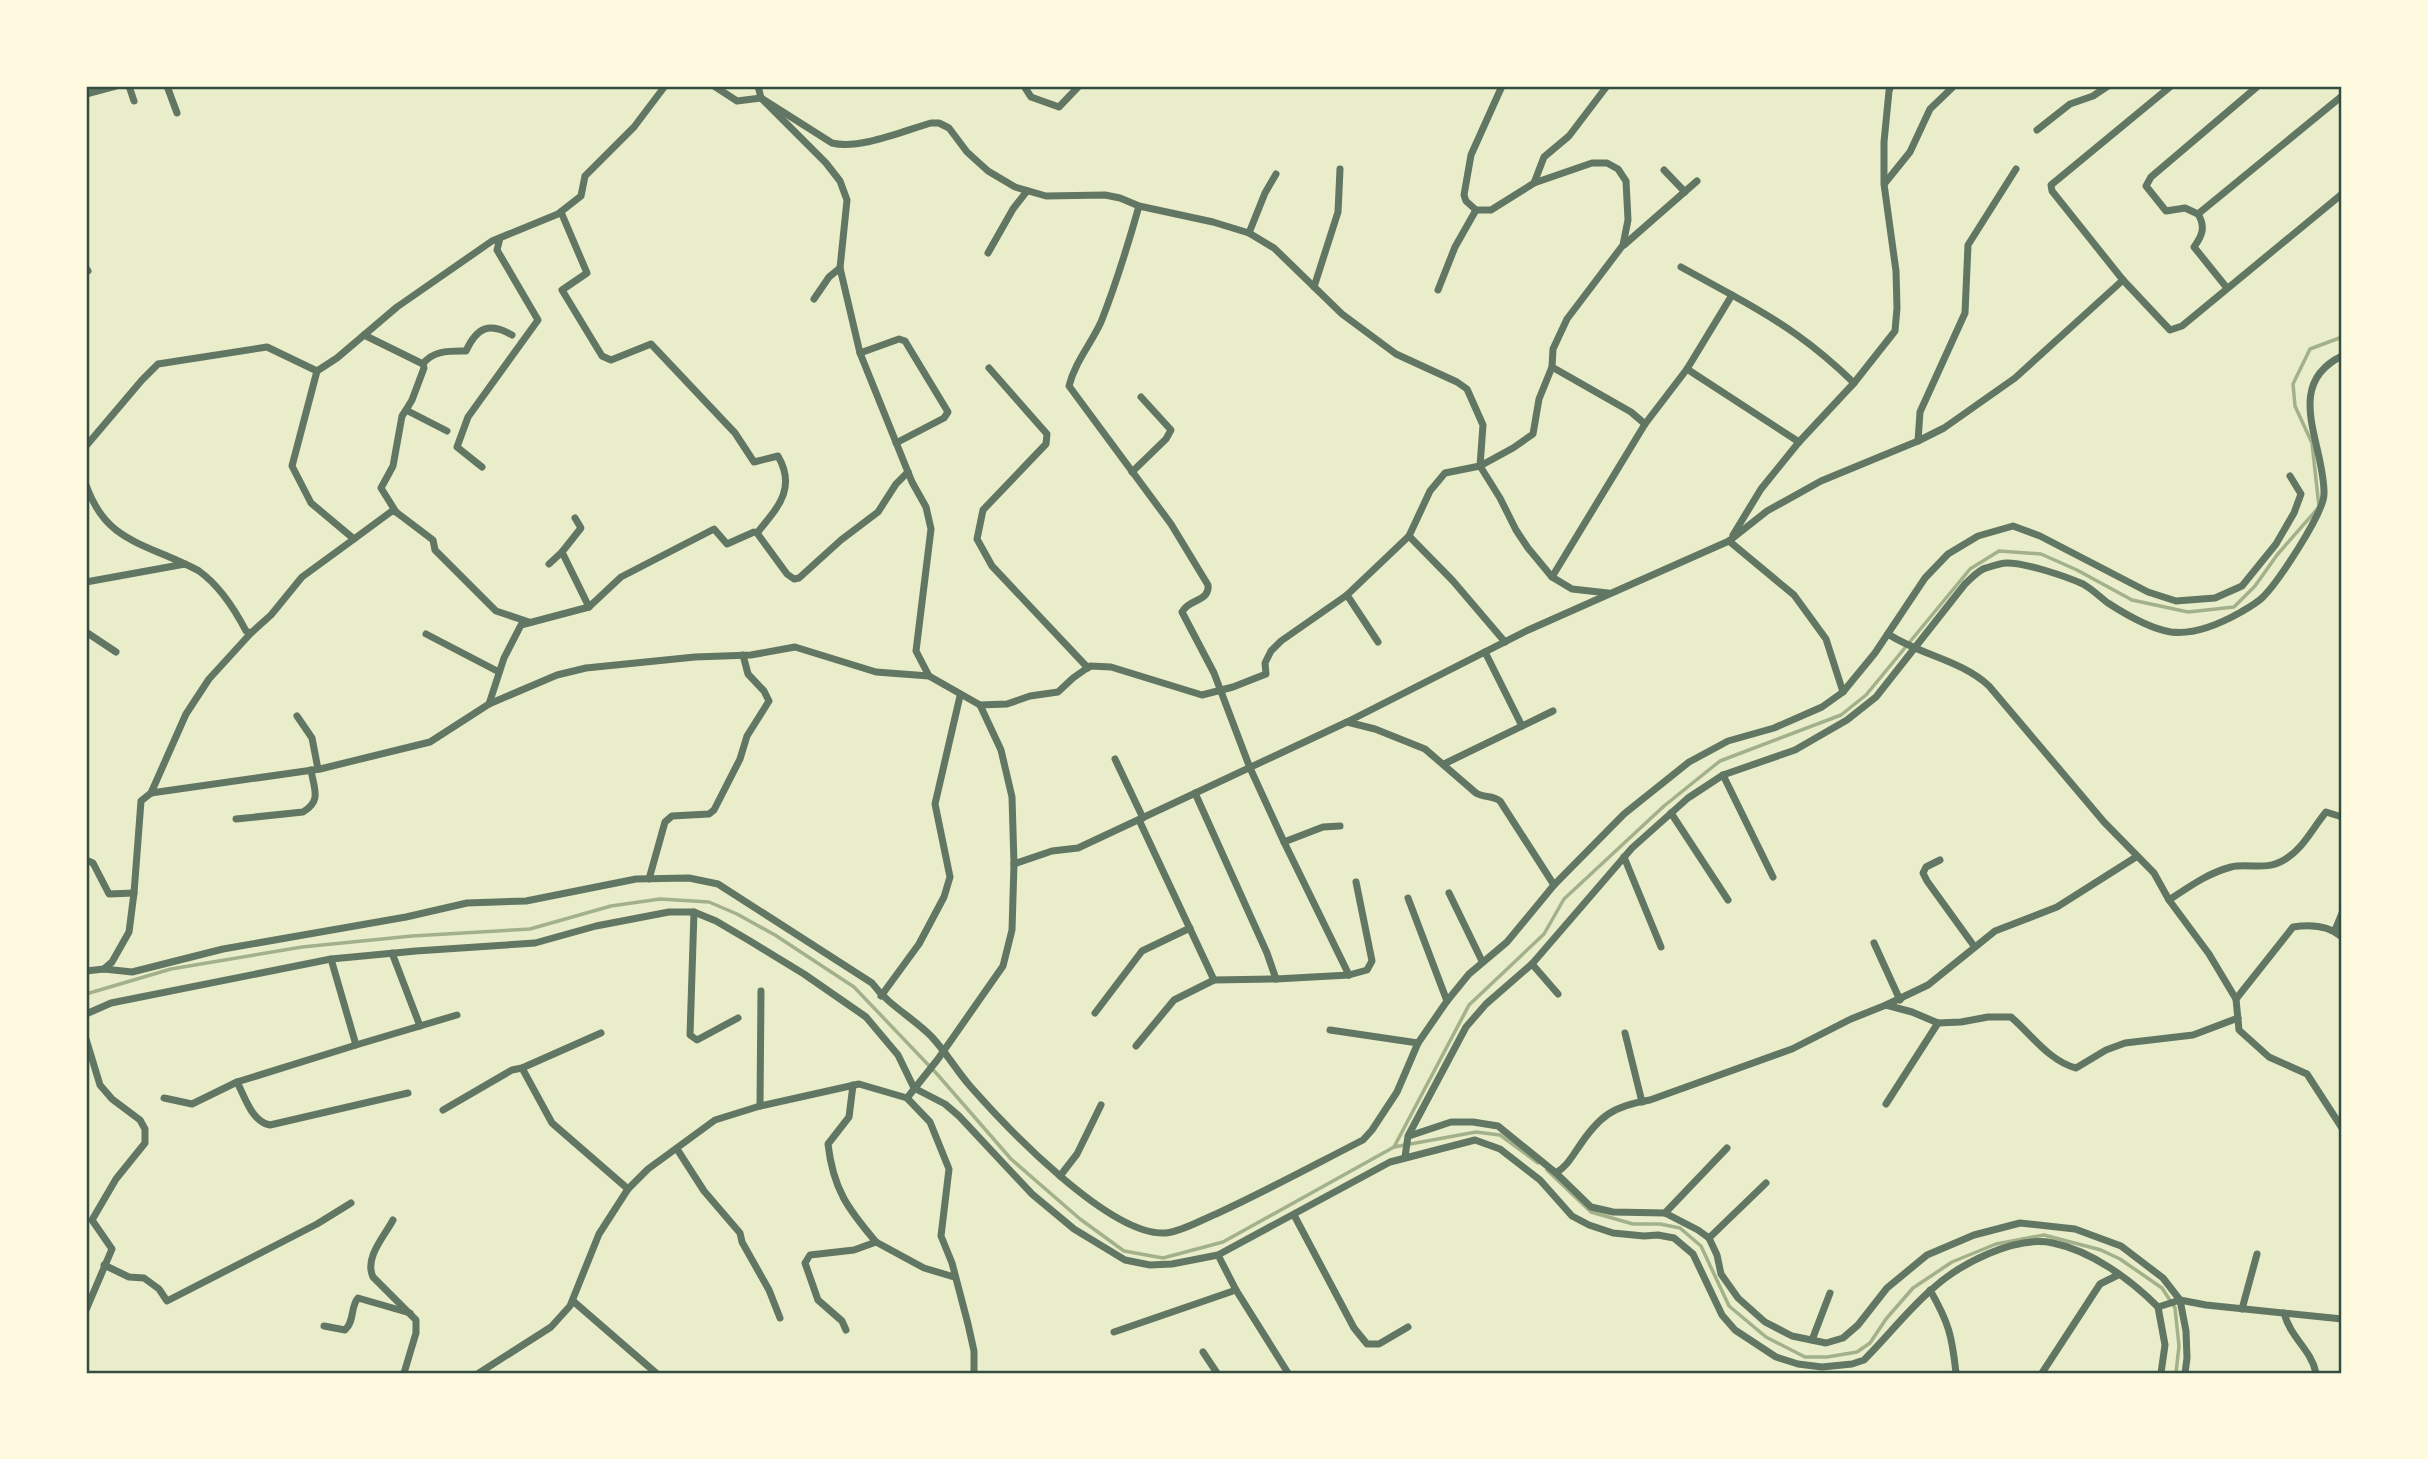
<svg xmlns="http://www.w3.org/2000/svg" width="2428" height="1459" font-family="'Alegreya Sans',sans-serif">
  <style>
    .lines { fill: none; stroke-linecap: round; stroke-linejoin: round }
    .stream { stroke: #a3b18a; stroke-width: 3.5 }
    .minor { stroke: #617663; stroke-width: 7 }
    .neatline { fill: none; stroke: #344e41; stroke-width: 2.5 }
  </style>
  <rect width="100%" height="100%" fill="#e9edc9"/>
  <g class="lines">
    <!-- stream -->
    <g class="stream">
      <polyline points="86,994 171,969 302,947 412,936 530,929 611,906 660,899 709,902 737,914 775,935 854,987 937,1074 1011,1159 1080,1219 1124,1251 1163,1258 1223,1242 1394,1147 1476,1132 1500,1135 1538,1163"/>
      <polyline points="1394,1147 1469,1005 1544,934 1564,899 1664,806 1720,761 1841,715 1866,695 1970,569 1999,551 2041,554 2077,570 2132,600 2188,612 2234,607 2255,586 2277,555 2319,507 2312,443 2295,406 2293,384 2310,349 2342,337"/>
      <polyline points="1547,1170 1591,1212 1633,1224 1660,1224 1680,1228 1701,1246 1729,1306 1766,1337 1805,1357 1827,1357 1857,1352 1870,1343 1886,1319 1913,1288 1952,1262 1996,1244 2044,1235 2101,1250 2120,1259 2162,1288 2175,1308 2179,1346 2176,1373"/>
    </g>
    <!-- minor -->
    <g class="minor">
      <polyline points="129,86 134,101"/>
      <polyline points="167,86 177,113"/>
      <path d="M714,86L737,101L761,98L832,143C859,150 903,131 931,123H939L949,128L967,152L988,171L1015,187L1046,196L1105,195L1120,198L1139,206L1213,222L1249,233L1274,248L1342,314L1396,354L1457,382L1467,389L1483,425L1480,466L1500,498L1516,530L1528,548L1552,577L1572,589L1608,593"/>
      <polyline points="1024,86 1031,97 1059,107 1079,86"/>
      <polyline points="2171,86 2051,185 2052,191 2123,280 2170,330 2182,326 2342,194"/>
      <polyline points="86,94 116,86"/>
      <polyline points="2037,130 2070,104 2093,96 2108,86"/>
      <polyline points="1664,170 1685,192"/>
      <polyline points="1534,183 1544,157 1569,136 1607,86"/>
      <polyline points="1885,183 1910,152 1930,109 1954,86"/>
      <path d="M1139,206C1128,245 1116,284 1101,322C1091,344 1075,362 1069,386L1171,524L1208,585C1210,602 1188,599 1182,612L1214,673L1250,768L1284,842L1323,827L1340,826"/>
      <path d="M561,212L587,273L562,290L602,356L611,360L651,344L735,433L754,462L778,456C797,489 777,508 757,533"/>
      <polyline points="2198,214 2342,96"/>
      <polyline points="1249,233 1265,193 1276,174"/>
      <polyline points="1624,245 1697,181"/>
      <polyline points="988,253 1013,209 1027,191"/>
      <polyline points="1681,267 1732,295"/>
      <polyline points="86,268 88,271"/>
      <polyline points="1314,287 1338,212 1340,169"/>
      <path d="M2227,288L2194,247C2202,236 2206,227 2198,214L2185,208L2166,211L2146,186L2151,177L2258,86"/>
      <polyline points="1438,290 1455,247 1476,210"/>
      <polyline points="814,299 829,277 840,268"/>
      <polyline points="364,335 423,364 424,368 412,400 406,410"/>
      <polyline points="860,353 899,339 905,341 948,412 944,418 896,443"/>
      <path d="M423,364C433,350 450,351 466,351C477,327 489,322 512,335"/>
      <polyline points="1552,367 1631,412 1645,424"/>
      <polyline points="989,368 1047,434 1046,444 983,510 977,539 992,566 1088,668"/>
      <polyline points="1687,369 1799,442"/>
      <polyline points="1918,441 1920,412 1965,313 1968,245 2016,169"/>
      <polyline points="86,446 142,380 158,364 267,347 317,371 337,358 397,307 492,241 558,214 581,196 585,176 634,127 665,86"/>
      <polyline points="482,467 457,447 468,417 538,320 497,250 500,238"/>
      <polyline points="1132,472 1166,439 1171,430 1141,397"/>
      <path d="M86,485C103,533 130,540 174,559C182,563 191,566 199,571C220,586 234,608 246,631L251,633L271,615L302,577L354,539L311,503L292,466L317,371"/>
      <polyline points="396,512 381,488 393,466 402,416 406,410 447,431"/>
      <polyline points="575,518 581,528 562,552 589,607"/>
      <polyline points="1733,535 1761,489 1799,442 1854,383 1895,331 1897,308 1896,271 1884,184 1884,142 1889,91 1891,86"/>
      <polyline points="1409,536 1453,581 1505,642"/>
      <polyline points="354,539 392,511 396,512 433,540 435,550 496,611 529,622"/>
      <polyline points="1729,541 1794,595 1826,639 1843,692"/>
      <polyline points="549,564 562,552"/>
      <path d="M1552,577L1645,424L1687,369L1732,295C1781,322 1814,344 1854,383"/>
      <polyline points="86,582 185,564"/>
      <polyline points="1347,595 1378,642"/>
      <polyline points="86,632 116,652"/>
      <polyline points="426,634 499,672"/>
      <path d="M1888,634C1920,655 1961,660 1989,686L2104,822L2154,873L2169,900L2209,954L2236,999L2239,1030L2269,1057L2307,1074L2342,1128"/>
      <polyline points="1485,652 1522,726"/>
      <polyline points="489,704 504,658 521,625 589,607 621,577 714,529 727,544 754,532 757,533 787,574 794,579 799,578 841,540 878,512 896,484 908,472"/>
      <polyline points="980,705 1007,704 1030,696 1058,692 1073,678 1090,666 1111,667 1202,695 1233,687 1266,674 1265,663 1271,651 1281,641 1347,595 1409,536 1430,491 1445,473 1480,466 1513,448 1533,434 1539,399 1552,367 1553,349 1567,319 1623,245 1628,220 1626,181 1618,169 1607,163 1592,163 1534,183 1491,210 1476,210 1466,201 1464,195 1471,155 1502,86"/>
      <polyline points="297,716 312,738 318,769"/>
      <path d="M1347,722L1375,729L1425,749L1476,793C1484,798 1492,795 1500,801L1554,885"/>
      <polyline points="1115,759 1143,818"/>
      <polyline points="1444,764 1553,711"/>
      <polyline points="1723,775 1773,877"/>
      <polyline points="151,793 186,714 209,679 251,633"/>
      <polyline points="1671,813 1728,900"/>
      <path d="M236,819L303,812C322,801 314,789 311,770"/>
      <polyline points="1139,820 1214,980"/>
      <polyline points="1284,842 1349,975"/>
      <polyline points="1624,857 1661,947"/>
      <polyline points="86,860 93,863 109,894 134,893"/>
      <polyline points="1940,860 1926,867 1923,873 1927,881 1974,946"/>
      <polyline points="1014,864 1052,851 1078,848 1347,722 1526,631 1729,541 1767,511 1821,481 1918,441 1944,428 2015,378 2123,280"/>
      <polyline points="649,879 665,822 672,816 709,814 714,810 740,759 747,736 769,701 764,691 748,674 743,655"/>
      <polyline points="1449,893 1482,961"/>
      <polyline points="1408,898 1447,1001"/>
      <path d="M2169,900C2189,887 2208,873 2231,867C2249,863 2266,871 2284,860C2303,849 2312,829 2326,812L2342,817"/>
      <polyline points="694,912 690,1035 697,1040 738,1018"/>
      <polyline points="2335,930 2342,913"/>
      <polyline points="1874,943 1900,1000"/>
      <polyline points="392,953 420,1026"/>
      <polyline points="331,959 356,1045 457,1015"/>
      <polyline points="1532,964 1558,994"/>
      <polyline points="104,969 112,962 129,932 134,893 141,801 151,793 320,769 430,742 489,704 557,675 586,668 695,657 751,655 795,647 876,672 929,676"/>
      <path d="M86,971L104,969L132,972L223,949L406,917L467,903L526,901L636,879L689,878L718,884L872,983C888,1005 912,1017 931,1036C946,1052 956,1070 970,1086C1006,1127 1110,1237 1166,1233C1183,1231 1201,1220 1216,1214C1266,1191 1314,1165 1363,1140L1372,1130L1397,1092L1418,1043L1447,1001L1469,974L1507,942L1554,885L1624,814L1689,762L1728,741L1774,728L1822,707L1843,692L1875,653L1925,578L1948,554L1978,536L2013,526L2040,536L2148,592L2176,601L2215,598L2242,586L2276,544L2294,513L2301,494L2290,476"/>
      <polyline points="1276,979 1349,975 1367,970 1372,961 1356,882"/>
      <polyline points="881,996 919,944 944,897 950,877 935,804 960,696"/>
      <path d="M2236,999L2293,927C2311,924 2328,925 2342,937"/>
      <polyline points="1886,1005 1928,985 1995,931 2057,907 2136,857"/>
      <polyline points="1095,1013 1142,951 1190,928"/>
      <path d="M86,1014L111,1003L331,959L416,951L535,943L596,926L669,912H694L716,921L750,941L804,974L866,1017L898,1055L914,1088L945,1104L959,1116L1032,1194L1074,1229L1125,1260L1150,1265L1172,1264L1218,1255L1390,1162L1475,1140L1500,1149L1540,1180L1572,1216L1589,1225L1613,1233L1644,1236L1658,1235L1674,1238L1693,1254L1722,1315L1735,1330L1776,1357L1798,1364L1822,1367L1852,1364L1864,1360C1887,1337 1907,1311 1931,1290C1959,1264 2015,1235 2053,1243C2092,1251 2131,1280 2158,1307L2180,1300L2206,1305L2342,1319"/>
      <polyline points="1330,1030 1418,1043"/>
      <polyline points="1625,1033 1642,1102"/>
      <polyline points="86,1039 100,1085 112,1099 140,1120 145,1129 145,1143 116,1179 92,1220 112,1249 86,1310"/>
      <path d="M356,1045L237,1082C245,1097 252,1122 270,1125L408,1093"/>
      <polyline points="1136,1046 1174,1000 1214,980 1276,979 1267,953 1195,793"/>
      <polyline points="522,1068 552,1123 628,1189"/>
      <path d="M853,1085L849,1117L828,1144C833,1189 848,1209 876,1242"/>
      <polyline points="164,1098 192,1104 237,1082"/>
      <polyline points="907,1098 930,1122 949,1169 941,1236 952,1263 968,1324 974,1351 974,1373"/>
      <polyline points="1886,1104 1938,1023"/>
      <polyline points="760,1106 761,991"/>
      <polyline points="443,1110 512,1070 522,1068 601,1033"/>
      <polyline points="1409,1136 1451,1122 1473,1122 1498,1126 1556,1173 1591,1207 1613,1212 1665,1213 1698,1230 1709,1238 1717,1255 1721,1274 1738,1298 1765,1322 1792,1336 1826,1343 1843,1338 1858,1325 1887,1288 1927,1255 1974,1235 2020,1223 2075,1229 2121,1246 2163,1278 2180,1300 2186,1331 2187,1358 2185,1373"/>
      <polyline points="677,1149 704,1191 740,1233 742,1242 769,1290 780,1318"/>
      <path d="M1405,1157L1408,1136L1466,1027L1486,1004L1532,964L1632,848L1688,798L1723,775L1795,750L1847,720L1876,697L1965,584C1972,578 1978,570 1986,568C1992,566 2001,563 2007,563C2026,563 2065,576 2083,584C2092,589 2100,597 2108,603C2125,614 2151,629 2171,632C2195,635 2220,624 2241,612C2248,608 2257,603 2263,597C2278,582 2324,513 2324,494C2325,445 2282,385 2342,356"/>
      <path d="M1556,1173C1567,1166 1571,1158 1578,1148C1599,1116 1613,1106 1650,1100L1792,1049L1851,1019L1886,1005L1912,1012L1938,1023L1961,1022L1988,1017H2011C2031,1034 2049,1061 2076,1068L2106,1050L2125,1043L2193,1035L2238,1018"/>
      <polyline points="1060,1176 1077,1154 1101,1105"/>
      <polyline points="1665,1213 1727,1148"/>
      <polyline points="1294,1215 1354,1328 1367,1344 1379,1344 1408,1327"/>
      <path d="M393,1220C384,1237 364,1258 373,1277L416,1320V1333L404,1373"/>
      <polyline points="1709,1238 1766,1183"/>
      <polyline points="1218,1255 1236,1290 1288,1373"/>
      <polyline points="104,1265 129,1277 144,1278 159,1289 167,1301 317,1224 351,1203"/>
      <path d="M1930,1290C1949,1323 1952,1336 1956,1373"/>
      <polyline points="573,1301 656,1373"/>
      <polyline points="2158,1307 2165,1345 2161,1373"/>
      <polyline points="2242,1309 2257,1254"/>
      <path d="M2284,1313C2291,1339 2311,1349 2316,1373"/>
      <path d="M324,1326L345,1330C355,1321 350,1307 358,1298L410,1313"/>
      <polyline points="846,1330 842,1321 818,1300 805,1263 810,1255 854,1250 876,1242 924,1268 954,1277"/>
      <polyline points="1114,1332 1236,1290"/>
      <polyline points="1812,1340 1830,1293"/>
      <polyline points="1203,1352 1217,1373"/>
      <polyline points="479,1373 551,1327 570,1306 599,1234 628,1189 648,1169 715,1120 760,1106 859,1084 907,1098 938,1059 1003,966 1012,930 1014,864 1012,797 1001,750 980,705 929,676 916,651 931,529 926,507 912,482 860,353 840,268 847,200 840,181 826,163 761,98 758,86"/>
      <polyline points="2042,1373 2100,1284 2118,1275"/>
    </g>
  </g>
  <!-- border -->
  <rect width="2428" height="1459" fill="none" stroke="#fefae0" stroke-width="175"/>
  <rect x="88" y="88" width="2252" height="1284" class="neatline"/>
</svg>
